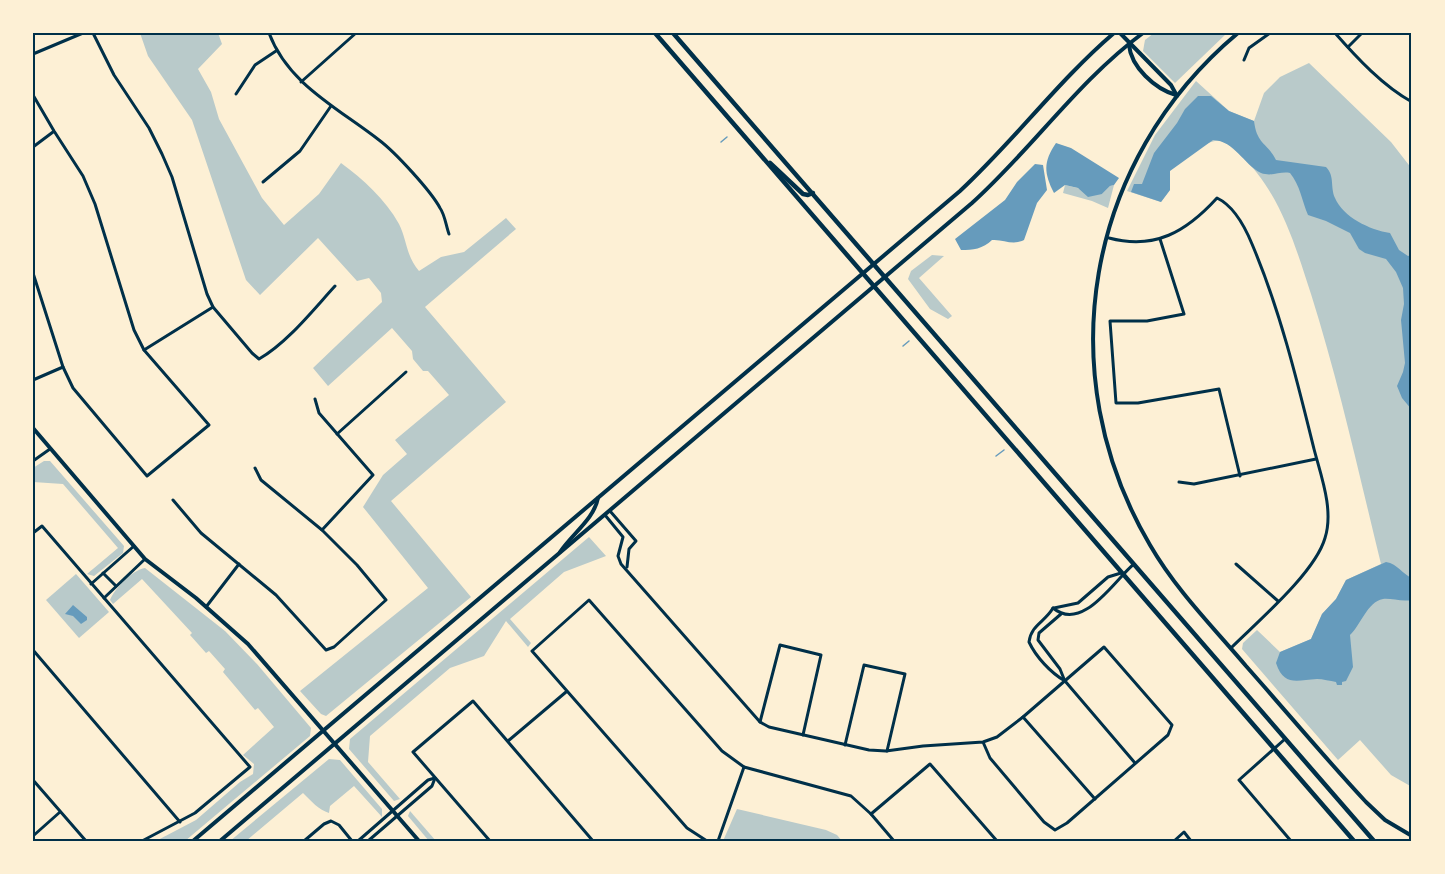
<svg xmlns="http://www.w3.org/2000/svg" width="1445" height="874" font-family="'Sofia Sans Condensed',sans-serif">
  <style>
    .green { fill: #b9caca }
    .water { fill: #669bbc }
    .lines { fill: none; stroke-linecap: round; stroke-linejoin: round }
    .stream { stroke: #669bbc; stroke-width: 1.5 }
    .minor { stroke: #003049; stroke-width: 3 }
    .tertiary { stroke: #003049; stroke-width: 4 }
    .secondary { stroke: #003049; stroke-width: 4 }
    .primary { stroke: #003049; stroke-width: 4.5 }
    .neatline { fill: none; stroke: #003049; stroke-width: 2 }
  </style>
  <rect width="100%" height="100%" fill="#fdf0d5"/>
  <!-- green -->
  <g class="green">
    <path d="M140,33H218L222,44L198,69L211,92L219,119L262,198L284,225L319,194L341,163C363,179 385,199 399,224C407,240 406,256 419,271L441,257L464,252L506,218L516,229L425,307L506,402L391,501L471,597L326,716L321,714L300,691L428,588L363,507L383,475L407,454L395,440L449,395L428,371H423L413,359L412,351L392,328L328,386L313,368L382,302L381,293L369,278L357,281L318,238L260,295L246,280L192,120L148,56Z"/>
    <polygon points="1154,33 1227,33 1175,83 1143,51 1145,40"/>
    <path d="M1309,63L1391,142L1412,169V787L1391,775L1360,740L1338,760L1242,649L1243,643L1257,630L1280,652L1311,639L1322,614L1336,599L1346,580L1381,564C1359,474 1339,383 1311,294C1295,245 1279,189 1239,154C1233,149 1227,142 1220,141C1207,138 1181,162 1170,170V190L1161,202L1127,191L1155,135L1196,81L1229,111L1254,121L1264,93L1280,77Z"/>
    <polygon points="1065,185 1102,194 1110,186 1114,185 1108,208 1092,201 1063,193"/>
    <polygon points="932,255 944,256 919,278 952,316 948,319 930,309 908,279 911,271"/>
    <polygon points="44,461 50,461 124,546 123,553 94,576 87,574 118,548 63,484 33,482 33,468"/>
    <polygon points="589,537 606,556 564,572 510,619 531,643 528,647 506,621 484,656 450,668 370,736 368,762 400,799 394,801 349,749 350,739"/>
    <path d="M145,568L225,631L257,664L311,728L310,736L185,841H156L196,820L240,782L253,774L254,764L243,755L274,727L258,708L255,710L223,672L225,669L209,651L206,653L190,635L192,633L142,579L113,604L110,600C115,588 132,570 145,568Z"/>
    <polygon points="76,574 109,612 79,638 46,600"/>
    <path d="M329,759L340,760L382,809V817L354,786L330,806L329,813C319,810 311,801 303,793L246,841H230Z"/>
    <polygon points="737,809 826,830 837,835 842,841 723,841"/>
    <polygon points="410,811 436,841 429,841 408,816"/>
  </g>
  <!-- water -->
  <g class="water">
    <path d="M1198,96H1211L1229,111L1254,121C1257,145 1267,142 1276,160L1326,167C1335,176 1330,187 1335,198C1343,217 1370,230 1390,233L1399,250L1408,256L1412,255V410L1402,398L1397,386L1403,372L1405,363L1401,320L1404,304L1403,288L1396,272L1386,259L1365,253L1359,249L1350,233L1326,221L1308,215C1302,201 1300,185 1290,173C1280,171 1272,177 1261,173C1243,164 1235,141 1213,140L1170,171V190L1161,202L1131,192L1134,184H1142L1154,153L1177,123L1185,109Z"/>
    <path d="M1056,143L1071,148L1119,178L1114,185L1110,186L1102,194L1088,197L1078,188L1065,185L1054,193C1044,173 1043,162 1056,143Z"/>
    <path d="M1035,164L1043,165L1047,190L1037,203L1024,240C1012,246 1004,239 992,240C983,249 973,250 961,250L955,239L1005,200L1017,182Z"/>
    <path d="M1386,562C1398,564 1402,574 1412,578V600C1401,602 1391,598 1383,599C1367,602 1361,625 1350,635L1353,667L1346,681L1342,682V685H1337L1336,682C1330,681 1323,679 1317,679C1297,680 1284,687 1276,663L1280,652L1311,639L1322,614L1336,599L1346,580Z"/>
    <polygon points="73,605 87,617 87,620 81,624 73,616 65,614"/>
  </g>
  <g class="lines">
    <!-- stream -->
    <g class="stream">
      <polyline points="721,142 727,137"/>
      <polyline points="903,346 909,341"/>
      <polyline points="996,456 1004,450"/>
    </g>
    <!-- minor -->
    <g class="minor">
      <path d="M93,33L114,75L149,128L162,154L172,177L207,294L213,307L252,353L259,359C287,343 313,310 335,286"/>
      <path d="M269,33C288,84 338,108 379,140C395,152 431,191 440,208C445,215 446,226 449,234"/>
      <path d="M1335,33C1357,58 1383,86 1412,102"/>
      <polyline points="1348,47 1362,33"/>
      <polyline points="33,54 83,33"/>
      <polyline points="1244,60 1249,48 1270,33"/>
      <polyline points="301,82 356,33"/>
      <polyline points="236,94 255,65 276,51"/>
      <polyline points="33,95 54,131 83,176 95,204 134,330 144,350 209,425 147,476 73,388 63,367 33,273"/>
      <polyline points="33,147 53,132"/>
      <polyline points="263,182 300,151 331,106"/>
      <path d="M1109,238C1155,250 1186,232 1217,198C1234,206 1245,227 1252,244C1280,310 1297,380 1314,449C1321,476 1334,510 1325,538C1315,573 1257,622 1231,648"/>
      <polyline points="1160,239 1184,314 1147,321 1110,321 1116,403 1138,403 1219,389 1240,476"/>
      <polyline points="144,350 213,307"/>
      <polyline points="33,380 63,367"/>
      <polyline points="315,399 319,413 373,475 322,530"/>
      <polyline points="337,434 406,372"/>
      <polyline points="33,461 50,449"/>
      <polyline points="1179,482 1194,484 1316,459"/>
      <polyline points="173,500 201,533 276,595 326,650 334,647 386,600 357,565 322,530 261,480 255,468"/>
      <polyline points="610,511 636,541 629,549 627,567"/>
      <polyline points="605,515 623,537 618,556 621,564 760,722 769,727 869,750 886,751 923,746 983,742 997,737 1023,717 1104,647 1172,725 1168,735 1067,823 1055,830 1044,822 990,758 983,742"/>
      <polyline points="33,533 42,526 250,767 195,813 142,841"/>
      <polyline points="1236,564 1278,601"/>
      <polyline points="103,573 116,586"/>
      <polyline points="91,584 134,546"/>
      <polyline points="104,598 145,559"/>
      <polyline points="206,607 239,564"/>
      <path d="M1053,608C1045,622 1031,625 1029,642C1036,657 1051,673 1065,681L1135,763"/>
      <path d="M1053,608C1083,633 1115,579 1134,564"/>
      <polyline points="1054,608 1078,603 1108,577 1121,573"/>
      <polyline points="1061,614 1039,633 1038,640 1060,669 1064,679"/>
      <polyline points="33,650 180,822"/>
      <polyline points="1023,717 1095,799"/>
      <polyline points="760,722 780,645 821,655 803,735"/>
      <polyline points="1285,739 1239,780 1291,841"/>
      <polyline points="508,741 566,692"/>
      <polyline points="845,745 864,665 905,674 887,751"/>
      <polyline points="33,780 86,841"/>
      <polyline points="871,814 930,764 997,841"/>
      <polyline points="33,836 60,812"/>
      <polyline points="304,841 324,824 331,821 339,825 352,841"/>
      <polyline points="358,841 428,780 435,778"/>
      <polyline points="368,841 432,786 435,778"/>
      <polyline points="490,841 413,752 473,701 593,841"/>
      <polyline points="707,841 687,828 532,651 589,600 722,751 744,767 851,796 871,814 894,841"/>
      <polyline points="718,841 744,767"/>
      <polyline points="1174,841 1184,832 1191,841"/>
    </g>
    <!-- tertiary -->
    <g class="tertiary">
      <polyline points="1120,33 1171,85 1177,96"/>
      <path d="M1238,33C1085,161 1049,374 1150,545C1176,590 1213,627 1246,666C1286,711 1325,758 1366,802L1385,820L1412,836"/>
      <path d="M1129,45C1131,67 1155,89 1176,95"/>
      <polyline points="33,428 145,559 196,598 248,644 419,841"/>
    </g>
    <!-- secondary -->
    <g class="secondary">
      <path d="M560,552C572,534 594,519 598,498"/>
      <path d="M193,841L960,191C1014,141 1058,81 1114,33"/>
      <path d="M220,841L972,203C1032,149 1078,81 1143,33"/>
    </g>
    <!-- primary -->
    <g class="primary">
      <polyline points="655,33 1354,841"/>
      <polyline points="673,33 1374,841"/>
      <polyline points="770,163 803,194 808,195 813,193"/>
    </g>
  </g>
  <!-- border -->
  <rect width="1445" height="874" fill="none" stroke="#fdf0d5" stroke-width="69"/>
  <rect x="34" y="34" width="1376" height="806" class="neatline"/>
</svg>
